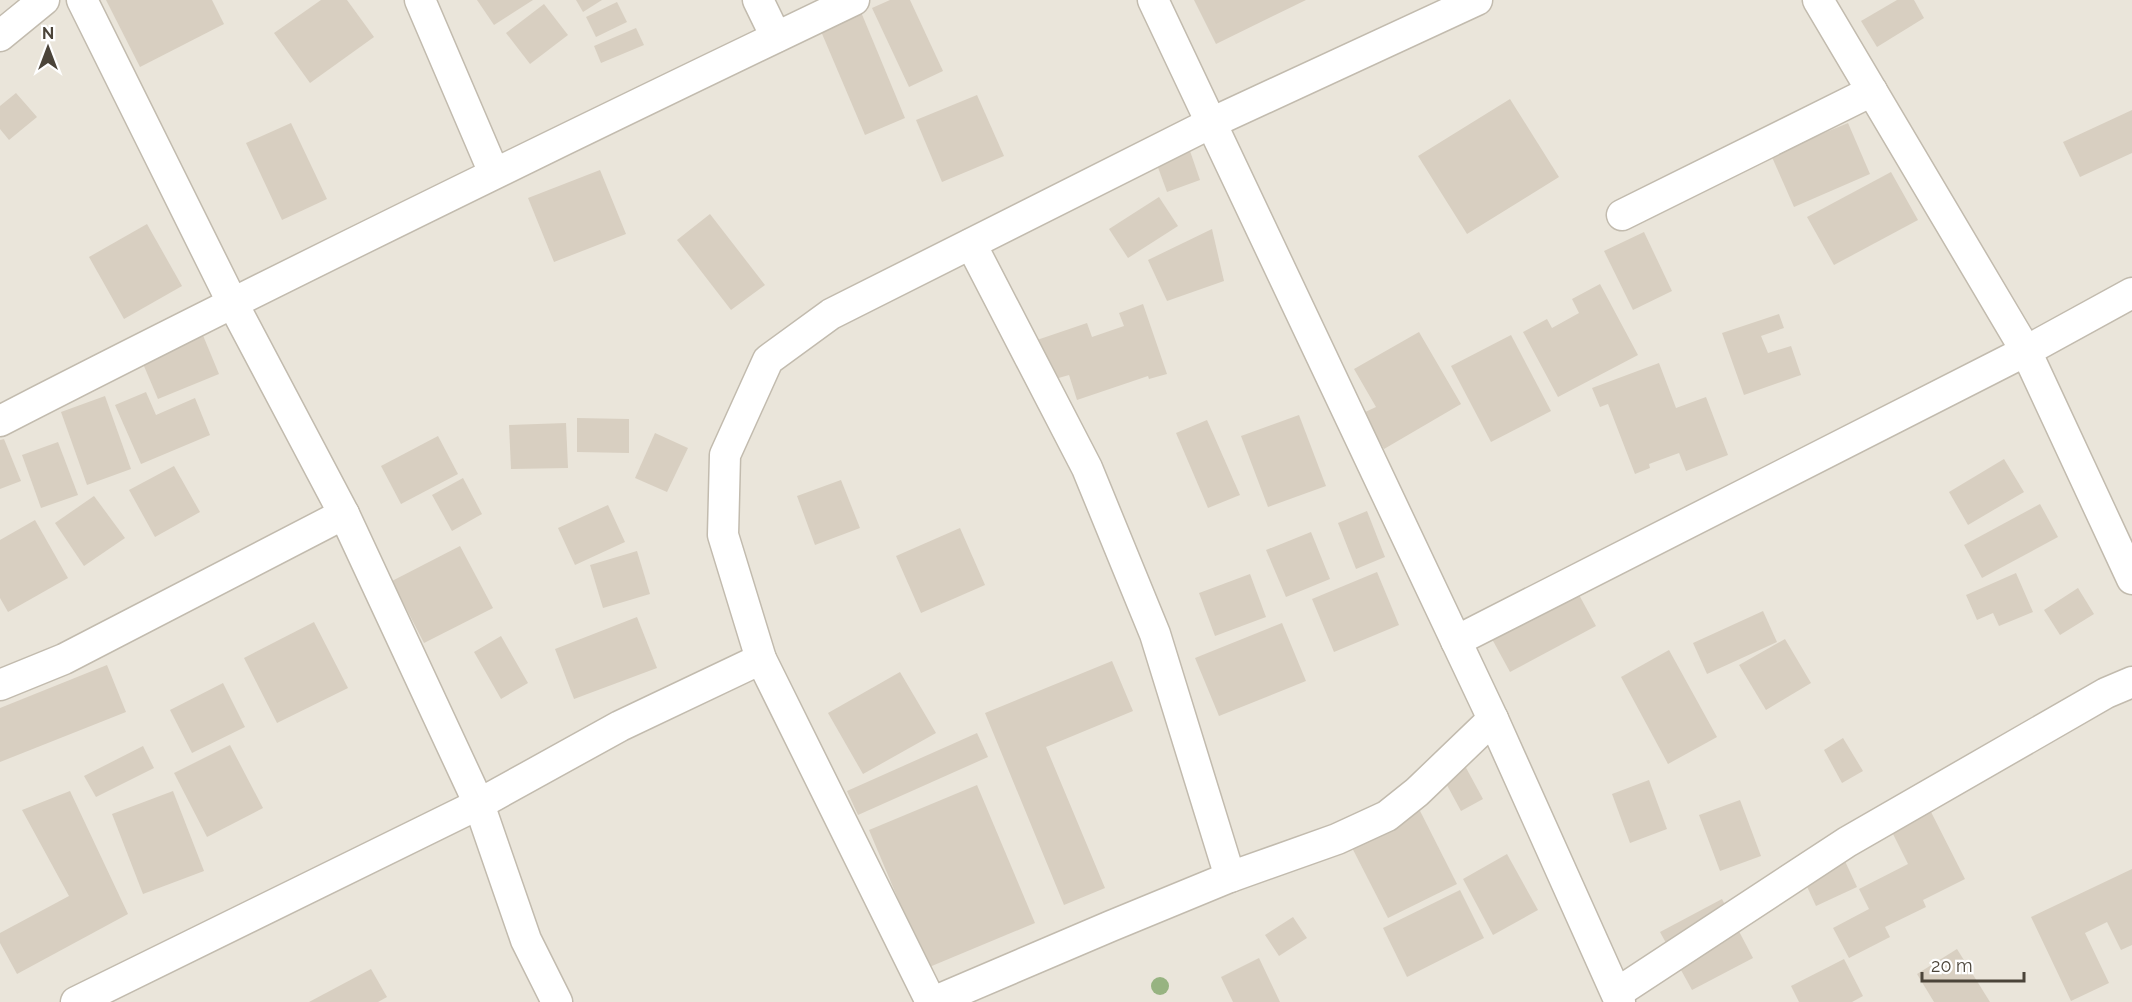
<svg xmlns="http://www.w3.org/2000/svg" width="2132" height="1002" font-family="Raleway,sans-serif">
  <style>
    .residential { fill: #eae5da }
    .building { fill: #d8cfc1 }
    .lines { fill: none; stroke-linecap: round; stroke-linejoin: round }
    .minor-casing { stroke: #c2bbae; stroke-width: 33 }
    .minor { stroke: #fff; stroke-width: 30 }
    .tree { fill: #97b381 }
  </style>
  <rect width="100%" height="100%" fill="#f6f3ec"/>
  <!-- residential -->
  <rect class="residential" x="0" y="0" width="2132" height="1002"/>
  <!-- building -->
  <g class="building">
    <polygon points="106,0 212,0 224,24 140,67"/>
    <polygon points="321,0 347,0 374,37 310,83 274,33"/>
    <polygon points="477,0 533,0 494,25"/>
    <polygon points="576,0 602,0 583,12"/>
    <polygon points="890,0 910,0 943,71 909,87 872,8"/>
    <polygon points="1194,0 1306,0 1216,44"/>
    <polygon points="1897,0 1914,0 1924,18 1877,47 1861,21"/>
    <polygon points="617,2 627,22 596,37 586,17"/>
    <polygon points="544,4 568,35 530,64 506,33"/>
    <polygon points="861,12 905,118 865,135 820,29"/>
    <polygon points="636,28 644,45 601,63 594,46"/>
    <polygon points="16,93 37,117 9,140 0,129 0,106"/>
    <polygon points="977,95 1004,156 942,182 916,120"/>
    <polygon points="1510,99 1559,177 1467,234 1418,156"/>
    <polygon points="2132,110 2132,153 2080,177 2063,142"/>
    <polygon points="291,123 327,199 282,220 246,143"/>
    <polygon points="1848,123 1870,174 1794,207 1771,155"/>
    <polygon points="1190,151 1200,180 1167,192 1156,162"/>
    <polygon points="600,170 626,234 554,262 528,198"/>
    <polygon points="1891,172 1918,220 1834,265 1807,217"/>
    <polygon points="1159,197 1178,226 1128,258 1109,229"/>
    <polygon points="710,214 765,285 731,310 677,240"/>
    <polygon points="147,224 182,286 124,319 89,257"/>
    <polygon points="1212,229 1224,281 1167,301 1148,260"/>
    <polygon points="1644,232 1672,291 1633,310 1604,251"/>
    <polygon points="1600,284 1638,355 1558,397 1523,332 1547,319 1552,328 1579,313 1572,299"/>
    <polygon points="1143,304 1167,374 1149,379 1148,376 1077,400 1069,375 1048,381 1034,341 1087,323 1092,337 1124,326 1119,313"/>
    <polygon points="1779,314 1784,328 1761,336 1768,353 1791,346 1801,375 1744,395 1722,333"/>
    <polygon points="1419,332 1461,404 1384,449 1363,413 1376,407 1354,369"/>
    <polygon points="202,333 219,374 158,399 141,359"/>
    <polygon points="1511,335 1551,411 1491,442 1451,366"/>
    <polygon points="1659,363 1676,408 1706,397 1728,455 1686,471 1679,453 1649,464 1650,468 1635,474 1608,404 1600,407 1592,388"/>
    <polygon points="146,392 156,415 195,398 210,435 141,464 115,405"/>
    <polygon points="105,396 131,469 87,485 61,412"/>
    <polygon points="1299,415 1326,486 1268,507 1241,436"/>
    <polygon points="577,418 629,419 629,453 577,452"/>
    <polygon points="1207,420 1240,495 1208,508 1176,433"/>
    <polygon points="566,423 568,468 511,469 509,425"/>
    <polygon points="655,433 688,448 667,492 635,478"/>
    <polygon points="438,436 458,474 401,504 381,466"/>
    <polygon points="4,439 21,481 0,489 0,440"/>
    <polygon points="58,442 78,495 41,508 22,455"/>
    <polygon points="2004,459 2024,492 1968,525 1949,492"/>
    <polygon points="174,466 200,512 155,537 129,490"/>
    <polygon points="463,478 482,514 452,531 432,495"/>
    <polygon points="841,480 860,528 815,545 797,496"/>
    <polygon points="94,496 125,538 84,566 55,523"/>
    <polygon points="2040,504 2058,537 1982,578 1964,545"/>
    <polygon points="608,505 625,542 575,565 558,528"/>
    <polygon points="1367,511 1385,557 1356,569 1338,523"/>
    <polygon points="35,520 68,578 8,612 0,598 0,540"/>
    <polygon points="960,528 985,585 921,613 896,556"/>
    <polygon points="1311,532 1330,579 1286,597 1266,550"/>
    <polygon points="460,546 493,608 424,643 392,581"/>
    <polygon points="637,551 650,594 603,608 590,565"/>
    <polygon points="1377,572 1399,625 1334,652 1312,599"/>
    <polygon points="2016,573 2033,612 1999,626 1993,613 1977,620 1966,595"/>
    <polygon points="1250,574 1266,617 1215,636 1199,593"/>
    <polygon points="1572,582 1596,626 1510,672 1492,639"/>
    <polygon points="2078,588 2094,614 2060,635 2044,610"/>
    <polygon points="1763,611 1777,642 1707,674 1693,643"/>
    <polygon points="637,617 657,668 574,699 555,649"/>
    <polygon points="314,622 348,688 277,723 244,658"/>
    <polygon points="1282,623 1306,681 1219,716 1195,658"/>
    <polygon points="501,636 528,683 501,699 474,652"/>
    <polygon points="1785,639 1811,683 1766,710 1739,665"/>
    <polygon points="1669,650 1717,737 1668,764 1621,677"/>
    <polygon points="1112,661 1133,711 1046,747 1105,888 1064,905 985,713"/>
    <polygon points="107,665 126,712 0,762 0,708"/>
    <polygon points="900,672 936,733 863,774 828,713"/>
    <polygon points="223,683 245,727 192,753 170,710"/>
    <polygon points="977,733 988,757 858,815 847,791"/>
    <polygon points="1843,738 1863,771 1842,783 1824,750"/>
    <polygon points="230,745 263,808 207,837 174,773"/>
    <polygon points="143,746 154,768 96,797 84,776"/>
    <polygon points="1464,764 1483,799 1461,811 1442,776"/>
    <polygon points="1649,780 1667,829 1630,843 1612,794"/>
    <polygon points="977,785 1035,923 927,968 869,830"/>
    <polygon points="70,791 128,914 17,974 0,943 0,933 69,896 22,810"/>
    <polygon points="173,791 204,871 143,894 112,814"/>
    <polygon points="1414,799 1457,884 1388,918 1345,834"/>
    <polygon points="1740,800 1761,856 1720,871 1699,815"/>
    <polygon points="1930,810 1965,879 1923,900 1926,907 1885,927 1890,937 1849,958 1833,928 1869,909 1859,889 1908,864 1891,830"/>
    <polygon points="1507,854 1538,910 1493,935 1463,879"/>
    <polygon points="1844,859 1857,887 1816,906 1803,878"/>
    <polygon points="2132,869 2132,945 2121,950 2107,922 2085,933 2109,983 2071,1001 2031,917"/>
    <polygon points="1460,890 1484,938 1407,977 1383,928"/>
    <polygon points="1722,899 1753,958 1692,990 1660,932"/>
    <polygon points="1293,917 1307,938 1279,956 1265,935"/>
    <polygon points="1957,949 1990,1002 1934,1002 1917,974"/>
    <polygon points="1259,958 1280,1002 1233,1002 1221,977"/>
    <polygon points="1844,959 1863,996 1852,1002 1799,1002 1791,986"/>
    <polygon points="371,969 387,997 378,1002 309,1002"/>
  </g>
  <g class="lines">
    <!-- minor casing -->
    <g class="minor-casing">
      <g id="minor">
        <polyline points="82,0 232,302 344,514 479,804 526,940 557,1002"/>
        <polyline points="420,0 494,173"/>
        <polyline points="758,0 776,37"/>
        <polyline points="1153,0 1493,719 1620,1002"/>
        <polyline points="1818,0 2026,351 2132,579"/>
        <polyline points="0,36 44,0"/>
        <polyline points="1622,215 1872,91"/>
        <polyline points="971,244 1087,468 1155,634 1230,877"/>
        <path d="M0,421C282,276 568,137 854,0"/>
        <polyline points="1456,641 2026,351 2132,293"/>
        <polyline points="0,685 64,659 344,514"/>
        <polyline points="1617,993 1847,842 2106,693 2132,682"/>
        <polyline points="76,1002 479,804 620,726 761,659"/>
        <polyline points="931,1002 761,659 723,535 725,455 768,360 831,314 1211,123 1477,0"/>
        <polyline points="933,1002 1111,926 1230,877 1337,839 1387,816 1417,792 1493,719"/>
      </g>
    </g>
    <!-- minor -->
    <use href="#minor" class="minor"/>
  </g>
  <!-- trees -->
  <circle class="tree" cx="1160" cy="986" r="9"/>
  <!-- north arrow -->
  <g transform="translate(48 48)" stroke="#ffffff" stroke-width="4.5" paint-order="stroke">
  <path d="M0-4.5L10 22L0 15L-10 22Z" fill="#4b4439"/>
  <text y="-9" font-size="16" font-weight="bold" text-anchor="middle" fill="#4b4439">N</text>
  </g>
  <!-- scale -->
  <path d="M1922 972v9h102v-9" fill="none" stroke="#4b4439" stroke-width="3"/>
  <text x="1931" y="972" font-size="18" fill="#4b4439" stroke="#ffffff" stroke-width="4.5" paint-order="stroke">20 m</text>
</svg>
